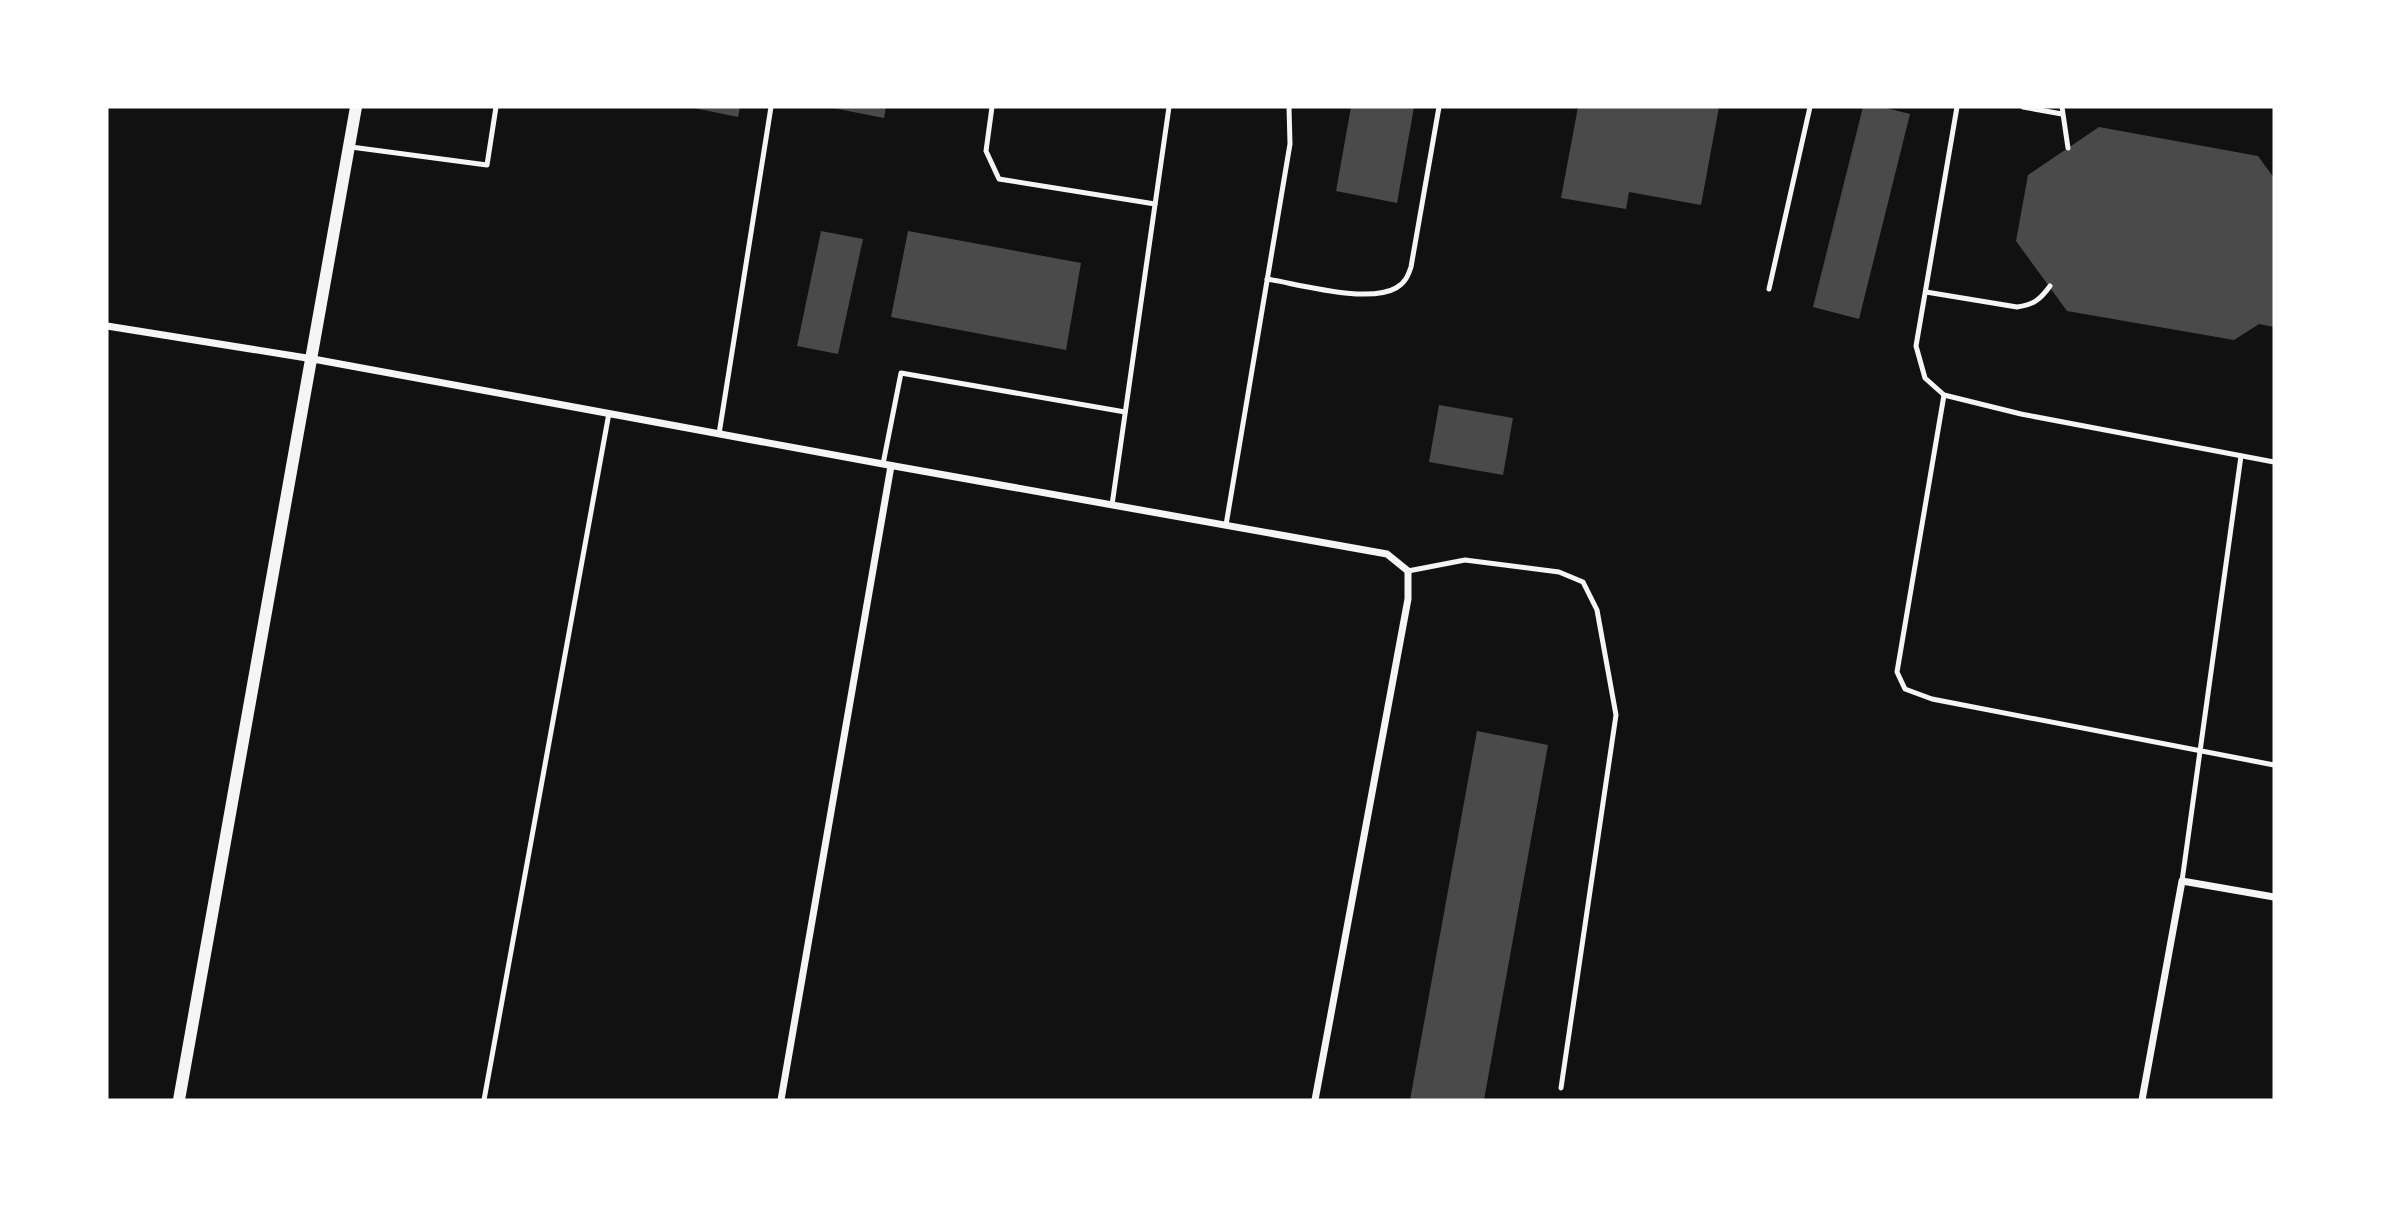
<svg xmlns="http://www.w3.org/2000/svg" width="2381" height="1207" font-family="'Exo 2',sans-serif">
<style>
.building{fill:#4a4a4a}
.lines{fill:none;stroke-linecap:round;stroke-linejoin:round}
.service{stroke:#f5f5f5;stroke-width:5}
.minor{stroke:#f5f5f5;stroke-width:7}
.tertiary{stroke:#f5f5f5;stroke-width:12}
</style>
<rect width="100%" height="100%" fill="#111"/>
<g class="building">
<polygon points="689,107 740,107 738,117"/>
<polygon points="828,107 886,107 884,118"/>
<polygon points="1351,107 1414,107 1397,203 1336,191"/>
<polygon points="1578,107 1719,107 1701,205 1629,192 1626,209 1561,198"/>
<polygon points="1863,107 1882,107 1910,114 1859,319 1813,307"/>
<polygon points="2099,127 2258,156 2274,178 2274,327 2259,324 2234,340 2067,311 2016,241 2028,175"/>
<polygon points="821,231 863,239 838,354 797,346"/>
<polygon points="908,231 1081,263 1066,350 891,317"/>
<polygon points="1439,405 1513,418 1503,475 1429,462"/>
<polygon points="1477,731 1548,745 1484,1100 1410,1100"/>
</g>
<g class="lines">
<g class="service">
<polyline points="992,107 986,151 999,179 1155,204"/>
<polyline points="1957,107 1916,346 1925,378 1944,395 2021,414 2274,462"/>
<polyline points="2023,107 2062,114"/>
<polyline points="2062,107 2068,148"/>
<polyline points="351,147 487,165 496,107"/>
<path d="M1267,279C1298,284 1368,304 1396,288C1405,283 1408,276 1411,267L1439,107"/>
<polyline points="1769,289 1810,107"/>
<path d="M1926,292L2017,307C2033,305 2040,300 2050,286"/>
<polyline points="1944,395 1897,672 1905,689 1932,699 2274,765"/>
<polyline points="719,434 771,107"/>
<polyline points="883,464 901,373 1125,412"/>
<polyline points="1112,505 1169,107"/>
<polyline points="1226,525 1290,144 1289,107"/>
<polyline points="1408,571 1465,560 1559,572 1583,582 1597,610 1616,715 1561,1088"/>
<polyline points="2182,881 2241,456"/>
<polyline points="484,1100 609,413"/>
</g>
<g class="minor">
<polyline points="107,326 313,359 883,464 1387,554 1408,571 1408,599 1315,1100"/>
<polyline points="781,1100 891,466"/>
<polyline points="2142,1100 2182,881 2274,897"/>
</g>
<polyline class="tertiary" points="179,1100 356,107"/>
</g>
<rect width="2381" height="1207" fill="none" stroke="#ffffff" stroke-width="217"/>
</svg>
